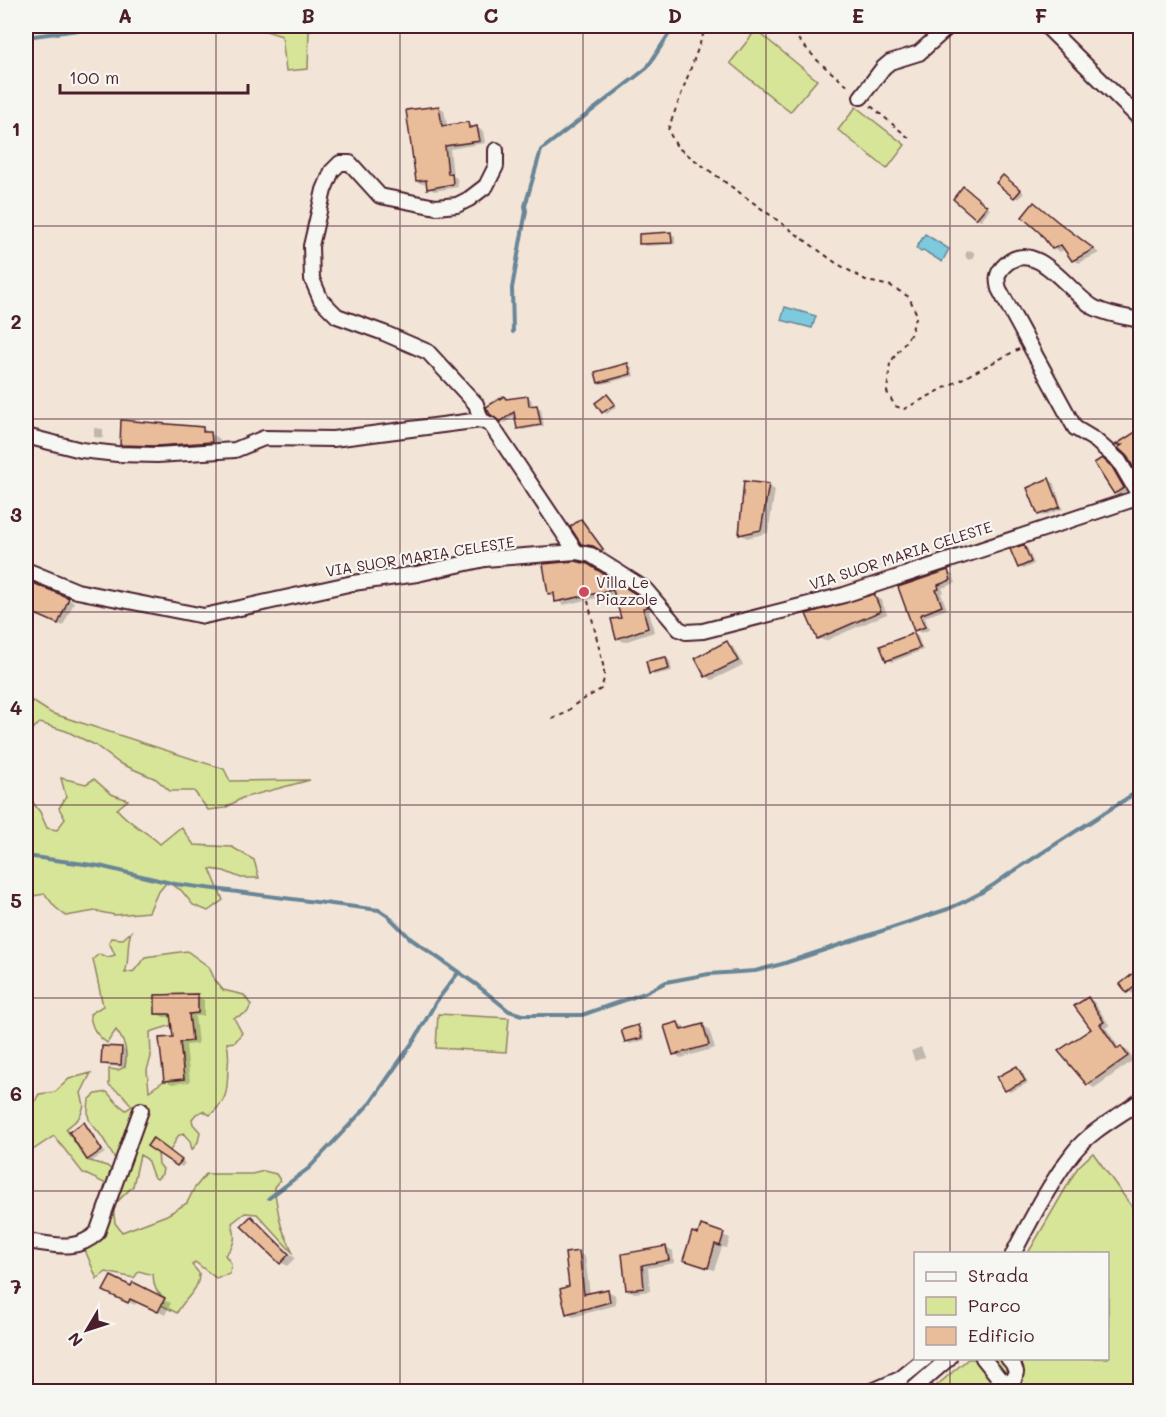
<svg xmlns="http://www.w3.org/2000/svg" width="1166" height="1417" font-family="Mali,sans-serif">
<style>
.green{fill:#d7e598;stroke:#908262;stroke-width:1.5;fill-rule:evenodd}
.water{fill:#7dc9dd;stroke:#698596;stroke-width:1.5}
.shadow{fill:#0003}
.lines{fill:none;stroke-linecap:round;stroke-linejoin:round}
.stream{stroke:#698596;stroke-width:4}
.building{fill:#eabd9a;stroke:#4a1f2b;stroke-width:1.5}
.minor-casing{stroke:#4a1f2b;stroke-width:18}
.path{stroke:#4a1f2b;stroke-width:2;stroke-dasharray:4.5 4.5;stroke-linecap:butt}
.minor{stroke:#f6f6f2;stroke-width:14}
.grid{fill:none;stroke:#4a1f2b;stroke-width:1.5;stroke-opacity:0.55}
.poi-dot{fill:#d1495b;stroke:#f6f6f2;stroke-width:2}
.labels{text-anchor:middle;stroke-width:4.5;stroke-linejoin:round;paint-order:stroke}
.street-label{font-size:15px;fill:#4a1f2b;stroke:#f6f6f2}
.poi-label{font-size:15px;fill:#4a1f2b;stroke:#f6f6f2;text-anchor:start}
.neatline{fill:none;stroke:#4a1f2b;stroke-width:2}
.grid-label{font-size:20px;text-anchor:middle;font-weight:bold;fill:#4a1f2b}
</style>
<rect width="100%" height="100%" fill="#f2e5d8"/>
<filter id="ink" filterUnits="userSpaceOnUse"><feTurbulence type="fractalNoise" baseFrequency=".0167" numOctaves="2"/><feDisplacementMap in="SourceGraphic" scale="12" xChannelSelector="R" yChannelSelector="G"/><feConvolveMatrix kernelMatrix="1 2 1 2 8 2 1 2 1" color-interpolation-filters="sRGB"/></filter>
<g filter="url(#ink)">
<g class="green">
<polygon points="250,26 319,26 309,31 308,69 286,71 282,36"/>
<polygon points="756,30 817,80 790,112 730,63"/>
<polygon points="856,107 905,145 887,169 838,130"/>
<polygon points="26,697 51,713 224,769 230,781 310,780 242,798 225,808 208,810 194,791 170,791 156,779 119,763 95,745 66,731 40,723 31,730 26,740"/>
<path d="M61,778L86,784L94,779L111,794L128,800L117,809C129,824 146,831 160,844L181,827L194,845L232,847L254,860L259,878H241L224,871L210,869L223,900L208,911L193,905L181,890L167,882L157,894L149,912L115,915L95,911L66,916L55,907L45,894L26,897V793L40,812L47,828L57,830L65,819L59,808L66,797Z"/>
<path d="M131,932C126,946 130,959 125,973L134,971L145,957L187,951L209,967L215,980L223,990L244,995L251,1005L247,1013L234,1018L242,1033L235,1042L227,1043C229,1052 229,1058 228,1067C227,1090 229,1099 210,1115L203,1111L196,1114L192,1119L193,1124L200,1132L198,1142L192,1150L190,1141L183,1133L178,1136L170,1151L152,1138L148,1146L158,1153L159,1164L163,1169L162,1174L157,1179L153,1176L147,1159L140,1155L133,1186L113,1206L115,1223L122,1232L167,1215L187,1203L194,1189L206,1174H252L264,1171L276,1174L280,1180L274,1187C276,1200 278,1213 281,1225C283,1234 290,1242 292,1252L257,1214L245,1213L232,1223C236,1237 236,1244 225,1255L231,1263L230,1274L216,1278L195,1262L192,1265L199,1273C200,1291 184,1298 177,1313L161,1305L165,1298C155,1292 154,1286 153,1275L139,1271L134,1278L106,1272L97,1279L85,1250L90,1245L117,1189L83,1173L54,1136L30,1152L26,1167V1121C32,1113 34,1102 39,1094L55,1092L69,1079L91,1073L81,1093L84,1105L82,1112L78,1119L66,1129L87,1160L107,1166L112,1170L117,1161C111,1154 109,1148 104,1140C93,1121 85,1127 89,1100L96,1094L107,1092L116,1102L126,1110L132,1106L123,1095L109,1085V1069L118,1070L125,1067C128,1051 125,1042 116,1030L107,1043C96,1035 91,1027 90,1014L103,1006L93,959L99,954L108,957L115,955L109,942L111,938L123,939ZM197,994L198,1013L156,1014V995ZM190,1023L192,1041L180,1042L184,1079L164,1081L149,1091L147,1070L151,1057L150,1032L172,1025Z"/>
<polygon points="438,1014 509,1018 506,1052 436,1048"/>
<polygon points="1093,1153 1140,1218 1140,1391 929,1392 968,1359 1108,1358 1108,1254 1028,1253 1078,1167"/>
</g>
<g class="water">
<polygon points="925,234 949,249 942,262 923,250 921,252 916,248"/>
<polygon points="785,307 816,316 812,328 781,320"/>
</g>
<g class="shadow">
<polygon points="439,107 444,110 447,126 468,123 474,129 477,128 483,131 485,143 450,149 453,176 457,178 458,187 434,191 429,188 428,183 422,184 417,181"/>
<polygon points="1007,179 1024,193 1018,199 1015,197"/>
<polygon points="968,190 990,209 981,220 977,218"/>
<polygon points="1035,204 1041,208 1099,253 1079,263 1073,260 1065,249 1060,252 1053,248"/>
<polygon points="671,234 675,236 675,244 645,246 641,243"/>
<circle cx="970" cy="255" r="4.5"/>
<polygon points="628,365 632,367 634,376 603,384 599,382"/>
<polygon points="607,395 617,406 607,414 603,411"/>
<polygon points="527,397 531,399 533,407 537,406 541,409 544,426 522,430 519,428 516,415 505,423 500,420 504,398 509,400"/>
<polygon points="94,428 103,429 103,438 94,437"/>
<polygon points="202,428 220,439 220,447 131,449 122,444"/>
<polygon points="1140,431 1140,472 1136,469 1121,447 1118,445"/>
<polygon points="1106,462 1116,471 1127,490 1119,496 1115,493 1096,464"/>
<polygon points="1049,480 1053,482 1063,509 1043,516 1039,514"/>
<polygon points="768,486 775,490 768,533 747,538 740,534"/>
<polygon points="581,521 585,523 606,552 582,543"/>
<polygon points="1024,546 1028,549 1034,564 1023,569 1019,567"/>
<polygon points="587,565 646,601 653,610 649,611 654,632 624,642 618,638 622,619 616,594 563,605 549,593"/>
<polygon points="947,572 953,575 956,583 942,588 944,592 941,593 947,609 925,617 929,630 921,633 916,630 900,588"/>
<polygon points="26,581 74,602 63,626 26,609 27,596"/>
<polygon points="874,596 881,600 887,614 825,641 818,638"/>
<polygon points="914,634 918,637 923,650 892,662 888,660"/>
<polygon points="727,643 733,647 743,665 712,680 706,676"/>
<polygon points="666,658 670,661 672,671 654,675 650,673"/>
<polygon points="1140,970 1140,987 1132,994 1122,984"/>
<polygon points="197,996 204,1000 204,1016 195,1016 198,1044 186,1045 190,1082 172,1084 165,1080 175,1038 172,1017 163,1017 157,1013"/>
<polygon points="1088,998 1094,1002 1110,1026 1106,1028 1120,1049 1121,1048 1128,1051 1134,1060 1094,1088 1088,1084 1093,1029"/>
<polygon points="678,1023 685,1027 686,1030 703,1026 709,1029 715,1048 681,1058 674,1054"/>
<polygon points="638,1027 642,1029 645,1040 630,1044 626,1041"/>
<polygon points="921,1047 925,1057 915,1061 911,1051"/>
<polygon points="122,1048 126,1051 125,1067 107,1066 103,1063"/>
<polygon points="1017,1068 1021,1070 1028,1083 1010,1092 1006,1090"/>
<polygon points="84,1124 88,1126 105,1153 92,1161 88,1159"/>
<polygon points="157,1142 185,1163 182,1167 149,1146"/>
<polygon points="251,1218 257,1222 295,1258 287,1266 281,1262"/>
<polygon points="702,1227 730,1238 727,1248 722,1247 714,1270 685,1259"/>
<polygon points="666,1247 673,1251 674,1263 648,1268 650,1291 634,1293 628,1289 624,1256"/>
<polygon points="579,1253 585,1257 590,1294 608,1291 615,1295 616,1305 573,1317 567,1313"/>
<polygon points="132,1288 171,1303 165,1315 137,1301 135,1305 112,1294"/>
</g>
<g class="lines">
<g class="stream">
<polyline points="26,37 108,26"/>
<polyline points="513,332 512,288 526,211 525,206 541,150 647,68 674,26"/>
<path d="M26,856L99,866L175,884L379,910L388,916L411,939L477,985L509,1011L522,1015H582L645,993L666,982L709,974L755,971L782,964L948,909C969,900 988,890 1006,876L1140,790"/>
<polyline points="269,1198 309,1168 371,1102 415,1039 436,1002 458,973"/>
</g>
</g>
<g class="building">
<polygon points="439,106 442,126 468,122 469,128 477,126 480,141 445,146 448,174 452,173 453,184 427,189 426,180 416,181 406,110"/>
<polygon points="1003,175 1021,190 1014,198 996,183"/>
<polygon points="963,186 987,206 976,219 953,199"/>
<polygon points="1034,202 1057,221 1094,249 1072,261 1061,245 1052,249 1040,233 1022,217"/>
<polygon points="671,232 672,243 639,244 639,234"/>
<polygon points="628,363 631,374 598,383 595,372"/>
<polygon points="607,394 615,404 602,413 595,403"/>
<polygon points="504,396 506,399 528,396 529,406 537,405 541,425 517,429 514,412 500,422 490,414 486,407"/>
<polygon points="121,420 203,427 203,432 211,432 212,442 157,446 120,445"/>
<polygon points="1140,429 1140,467 1135,470 1127,456 1118,448 1122,445 1115,445"/>
<polygon points="1102,458 1112,467 1124,488 1114,494 1094,463"/>
<polygon points="1049,478 1060,507 1038,515 1027,488"/>
<polygon points="744,481 769,484 761,530 739,535"/>
<polygon points="581,519 603,549 601,551 593,546 581,544 570,527"/>
<polygon points="1024,545 1031,562 1018,568 1010,549"/>
<polygon points="575,561 588,564 639,596 648,607 643,608 648,628 616,639 611,619 621,618 613,590 555,602 554,593 548,594 543,564"/>
<polygon points="948,570 951,580 938,585 939,589 936,590 942,606 920,615 925,627 914,631 898,587"/>
<polygon points="26,580 69,598 58,624 26,610"/>
<polygon points="874,594 881,611 817,639 806,614"/>
<polygon points="914,633 920,648 886,661 880,646"/>
<polygon points="727,641 738,661 705,677 695,658"/>
<polygon points="666,657 669,669 649,674 646,661"/>
<polygon points="1140,968 1140,982 1127,993 1120,984"/>
<polygon points="198,994 198,1013 189,1014 192,1041 180,1042 184,1079 164,1081 159,1038 173,1037 170,1014 155,1014 155,995"/>
<polygon points="1088,997 1104,1022 1100,1024 1117,1049 1121,1046 1128,1056 1087,1085 1058,1051 1091,1029 1074,1006"/>
<polygon points="678,1022 681,1030 703,1024 709,1045 673,1055 664,1026"/>
<polygon points="638,1025 642,1038 625,1042 621,1030"/>
<polygon points="102,1046 122,1047 121,1065 101,1064"/>
<polygon points="1017,1066 1025,1081 1005,1091 997,1077"/>
<polygon points="84,1122 102,1150 87,1160 69,1132"/>
<polygon points="153,1138 182,1160 177,1166 147,1146"/>
<polygon points="251,1216 289,1254 280,1264 241,1226"/>
<polygon points="701,1225 724,1233 720,1246 715,1244 708,1268 683,1260 692,1232 698,1234"/>
<polygon points="666,1246 669,1260 642,1265 644,1288 626,1290 622,1254"/>
<polygon points="579,1251 584,1294 608,1289 610,1302 566,1314 560,1289 569,1286 565,1253"/>
<polygon points="111,1276 131,1286 133,1282 165,1298 158,1312 130,1299 128,1303 103,1291"/>
</g>
<g class="lines">
<g class="minor-casing">
<g id="minor">
<polyline points="1046,26 1140,119"/>
<polyline points="861,97 883,68 890,62 919,53 949,26"/>
<polyline points="481,420 476,404 428,352 384,333 337,316 321,300 312,279 311,246 324,190 332,171 340,163 350,163 380,196 436,207 457,205 469,199 486,186 496,166 496,150"/>
<polyline points="26,436 81,450 117,454 157,455 235,450 264,438 333,439 481,420 491,425 576,552"/>
<path d="M1140,497L1119,461L1095,440L1075,428L999,289C996,278 997,272 1006,264C1037,237 1071,296 1095,308C1109,315 1125,317 1140,320"/>
<polyline points="26,570 77,591 204,616 353,583 417,574 485,559 576,552 591,555 645,589 679,629 686,632 703,631 844,595 1140,497"/>
<path d="M26,1241C53,1244 75,1253 97,1233L141,1110"/>
<path d="M1013,1254C1030,1221 1051,1181 1073,1153C1090,1131 1118,1117 1140,1101"/>
<polyline points="983,1358 999,1378 1006,1383 1014,1380 1016,1372 1013,1364 1008,1358"/>
<polyline points="870,1392 900,1379 926,1358"/>
<polyline points="910,1392 949,1358"/>
</g>
</g>
<g class="path">
<polyline points="710,26 703,35 668,130 677,147 836,263 867,281 891,286 909,297 917,315 910,335 890,363 887,392 895,406 904,409 1019,349"/>
<polyline points="786,26 818,61 850,88"/>
<polyline points="871,106 909,138"/>
<polyline points="552,719 566,713 574,705 601,689 604,679 604,669 588,601"/>
</g>
<use href="#minor" class="minor"/>
</g>
</g>
<path class="grid" d="M216,26V1392M400,26V1392M583,26V1392M766,26V1392M950,26V1254M26,226H1140M26,419H1140M26,612H1140M26,805H1140M26,998H1140M26,1191H1140M950,1358V1392"/>
<circle class="poi-dot" cx="584" cy="592" r="6"/>
<g class="labels">
<g class="street-label">
<text transform="translate(901 556) rotate(-18)" y="5">VIA SUOR MARIA CELESTE</text>
<text transform="translate(420 557) rotate(-9)" y="5">VIA SUOR MARIA CELESTE</text>
</g>
<g class="poi-label">
<text x="596" y="588">Villa Le<tspan x="596" dy="17">Piazzole</tspan></text>
</g>
</g>
<rect width="1166" height="1417" fill="none" stroke="#f6f6f2" stroke-width="66"/>
<rect x="914" y="1252" width="195" height="108" fill="#f6f6f2" stroke="#b1a0a2" stroke-width="1.5"/>
<rect x="926" y="1272" width="30" height="9" fill="#f6f6f2" stroke="#b1a0a2" stroke-width="1.5"/>
<text x="968" y="1282" font-size="18" fill="#4a1f2b">Strada</text>
<rect x="926" y="1297" width="30" height="18" fill="#d7e598" stroke="#b1a0a2" stroke-width="1.5"/>
<text x="968" y="1312" font-size="18" fill="#4a1f2b">Parco</text>
<rect x="926" y="1327" width="30" height="18" fill="#eabd9a" stroke="#b1a0a2" stroke-width="1.5"/>
<text x="968" y="1342" font-size="18" fill="#4a1f2b">Edificio</text>
<g transform="translate(87 1330) rotate(231)" stroke="#f6f6f2" stroke-width="4.5" paint-order="stroke">
<path d="M0-4.5L10 22L0 15L-10 22Z" fill="#4a1f2b"/>
<text y="-9" font-size="16" font-weight="bold" text-anchor="middle" fill="#4a1f2b">N</text>
</g>
<path d="M60 84v9h188v-9" fill="none" stroke="#4a1f2b" stroke-width="3"/>
<text x="69" y="84" font-size="18" fill="#4a1f2b" stroke="#f6f6f2" stroke-width="4.5" paint-order="stroke">100 m</text>
<rect x="33" y="33" width="1100" height="1351" class="neatline"/>
<g class="grid-label">
<text x="125" y="23">A</text>
<text x="308" y="23">B</text>
<text x="491" y="23">C</text>
<text x="675" y="23">D</text>
<text x="858" y="23">E</text>
<text x="1041" y="23">F</text>
<text x="16" y="136">1</text>
<text x="16" y="329">2</text>
<text x="16" y="522">3</text>
<text x="16" y="715">4</text>
<text x="16" y="908">5</text>
<text x="16" y="1101">6</text>
<text x="16" y="1294">7</text>
</g>
</svg>
